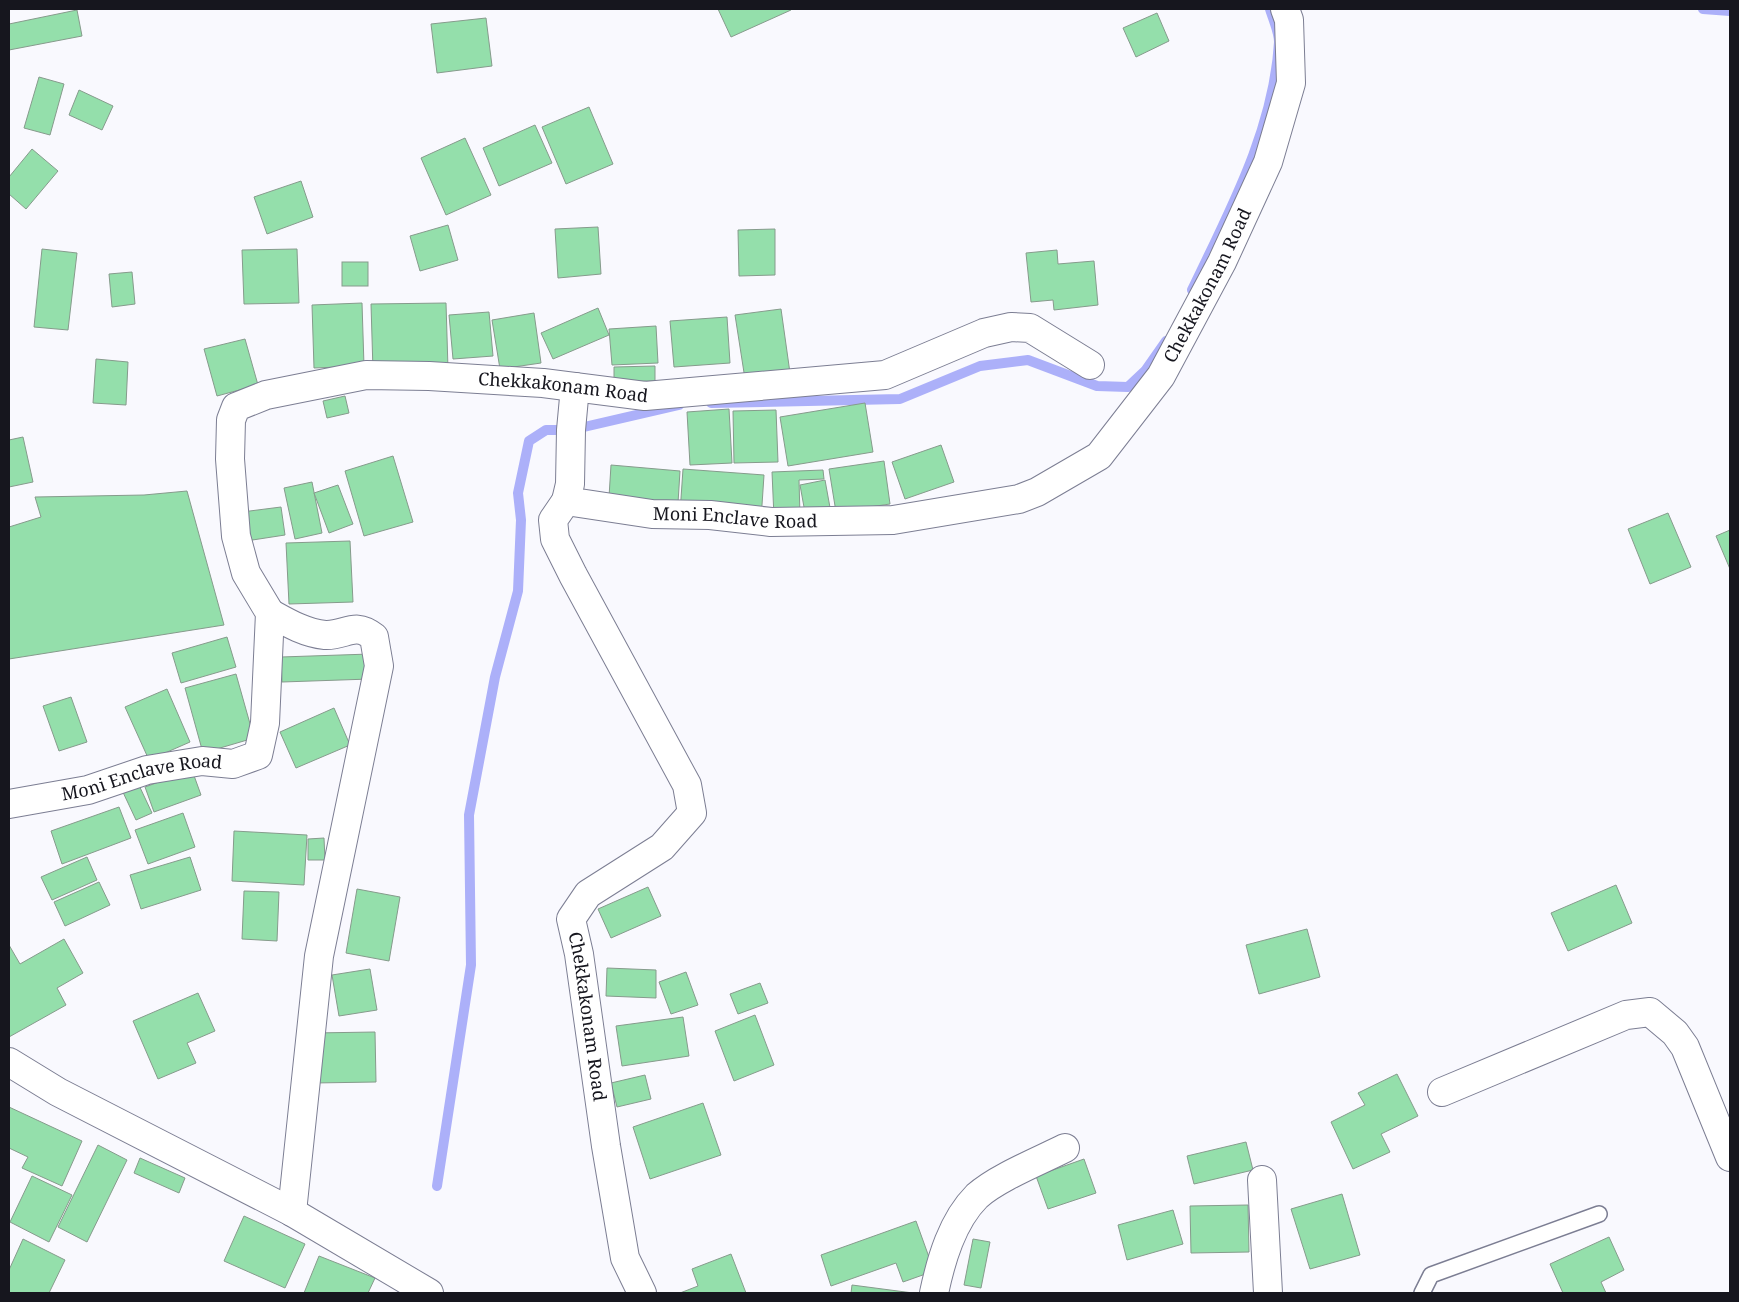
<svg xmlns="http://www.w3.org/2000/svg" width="1739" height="1302" font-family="'Noto Serif',serif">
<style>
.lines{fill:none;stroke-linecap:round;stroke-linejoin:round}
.stream{stroke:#acb0f9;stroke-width:10}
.building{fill:#94dfab;stroke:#869b8c}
.lane-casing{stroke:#7c7e93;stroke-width:18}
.street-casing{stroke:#7c7e93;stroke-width:30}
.secondary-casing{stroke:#7c7e93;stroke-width:30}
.lane{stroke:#fff;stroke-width:15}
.street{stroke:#fff;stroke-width:28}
.secondary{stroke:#fff;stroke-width:28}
.labels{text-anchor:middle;stroke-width:4;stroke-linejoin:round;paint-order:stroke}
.street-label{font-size:18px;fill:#16161e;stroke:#f9f9fe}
</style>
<rect width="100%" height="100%" fill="#f9f9fe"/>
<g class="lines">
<g class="stream">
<polyline points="1703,9 1730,11"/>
<path d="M1192,290C1229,212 1274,130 1279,42C1279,32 1273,19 1270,9"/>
<polyline points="711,403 900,399 980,366 1028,360 1097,386 1128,387 1145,371 1166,341"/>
<polyline points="437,1186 471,965 469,815 495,677 518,591 521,520 518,493 529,441 546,430 571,430 679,405"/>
</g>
</g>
<g class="building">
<polygon points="718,9 791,9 791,10 731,37"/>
<polygon points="77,10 82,36 9,50 9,24"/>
<polygon points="1157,13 1169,41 1136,57 1123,28"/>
<polygon points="486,18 492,66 437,73 431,24"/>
<polygon points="39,77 64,84 50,135 24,128"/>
<polygon points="79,90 113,106 102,130 69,115"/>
<polygon points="589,107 613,164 566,184 542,127"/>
<polygon points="535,125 552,163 499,186 483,148"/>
<polygon points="465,138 491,195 446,215 421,158"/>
<polygon points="32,149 58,171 26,209 9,194 9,177"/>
<polygon points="301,181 313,217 267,234 254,197"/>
<polygon points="448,225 458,260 420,271 410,236"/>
<polygon points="598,227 601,274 558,278 555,229"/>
<polygon points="775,229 775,275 739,276 738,230"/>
<polygon points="42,249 77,253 68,330 34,327"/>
<polygon points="297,249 299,303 244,304 242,250"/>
<polygon points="1057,250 1058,264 1094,261 1098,305 1054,310 1053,300 1031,302 1026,253"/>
<rect x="342" y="262" width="26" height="24"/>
<polygon points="132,272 135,304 112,307 109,274"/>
<polygon points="362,303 364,366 314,368 312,305"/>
<polygon points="446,303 448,369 373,371 371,304"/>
<polygon points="598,308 609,335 553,359 541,333"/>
<polygon points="781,309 790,373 745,379 735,315"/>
<polygon points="489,312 493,356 453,359 449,315"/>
<polygon points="534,313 541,363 500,369 492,320"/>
<polygon points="727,317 730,363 674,367 670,321"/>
<polygon points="656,326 658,363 612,365 609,329"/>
<polygon points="245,339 258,385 217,396 204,349"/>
<polygon points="96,359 128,362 126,405 93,403"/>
<polygon points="655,366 655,381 614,382 614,367"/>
<polygon points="345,396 349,413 327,418 323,401"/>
<polygon points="865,403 873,452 788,466 780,417"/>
<polygon points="729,409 732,463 690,465 687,412"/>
<polygon points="776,410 778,462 734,463 733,411"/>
<polygon points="23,437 33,482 9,487 9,440"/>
<polygon points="941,445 954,482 905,499 892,462"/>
<polygon points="393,456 413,522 364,536 345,471"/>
<polygon points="884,461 890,504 836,512 829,469"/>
<polygon points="611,465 680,471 678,503 609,497"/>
<polygon points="683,469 764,475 761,520 680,513"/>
<polygon points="823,470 824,479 799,480 800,516 774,517 772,472"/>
<polygon points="825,480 831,513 806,518 800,485"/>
<polygon points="312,482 322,533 295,539 284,488"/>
<polygon points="338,485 353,524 329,533 314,493"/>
<polygon points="187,491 224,625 9,659 9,527 41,517 35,497 144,495"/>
<polygon points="281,507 285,535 246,541 242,512"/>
<polygon points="1668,513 1691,567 1650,584 1628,529"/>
<polygon points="1730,530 1730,569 1716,536"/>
<polygon points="350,541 353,602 289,604 286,543"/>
<polygon points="227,637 236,667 181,683 172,653"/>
<polygon points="370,654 370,679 282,682 281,657"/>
<polygon points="236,674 254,738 203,753 185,688"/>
<polygon points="167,689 190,742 149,760 125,707"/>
<polygon points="71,697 87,742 59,751 43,706"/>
<polygon points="334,708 350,745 296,768 280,732"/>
<polygon points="192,770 201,795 154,812 145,787"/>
<polygon points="137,781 152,813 136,820 121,788"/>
<polygon points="119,807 131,838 62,864 51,831"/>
<polygon points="183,813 195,847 148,864 135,830"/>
<polygon points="234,831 307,835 304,885 232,881"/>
<polygon points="324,838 325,860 308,860 308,839"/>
<polygon points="87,857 97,880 52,900 41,877"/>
<polygon points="190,857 201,890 141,909 130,875"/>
<polygon points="99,882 110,905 65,926 54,902"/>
<polygon points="1616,885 1632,923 1568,951 1551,913"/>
<polygon points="648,887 661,916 611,938 598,909"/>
<polygon points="357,889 400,897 389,961 346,953"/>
<polygon points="244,891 279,892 277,941 242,939"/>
<polygon points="1307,929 1320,977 1259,994 1246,945"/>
<polygon points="64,939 83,973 57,988 66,1005 9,1037 9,945 20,964"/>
<polygon points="607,968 656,970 656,998 606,996"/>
<polygon points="370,969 377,1010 339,1016 332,975"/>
<polygon points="686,972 698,1005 671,1014 659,982"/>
<polygon points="760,983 768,1003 738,1014 730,994"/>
<polygon points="198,993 215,1031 187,1043 196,1063 158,1079 133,1021"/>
<polygon points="755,1015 774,1065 734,1081 715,1031"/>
<polygon points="683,1017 689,1056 622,1066 616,1026"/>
<polygon points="375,1032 376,1082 314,1083 313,1033"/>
<polygon points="1397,1074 1418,1116 1381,1134 1390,1152 1353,1169 1331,1122 1365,1105 1358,1093"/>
<polygon points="645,1075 651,1099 617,1107 611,1083"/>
<polygon points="703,1103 721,1155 650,1179 633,1127"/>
<polygon points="9,1107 82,1141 62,1186 22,1168 28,1157 9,1148"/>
<polygon points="1246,1142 1253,1170 1194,1184 1187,1156"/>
<polygon points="98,1145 127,1160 87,1242 58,1227"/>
<polygon points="140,1158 185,1178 179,1193 134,1173"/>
<polygon points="1084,1159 1096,1193 1048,1209 1036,1176"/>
<polygon points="32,1176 72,1195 49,1242 10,1222"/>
<polygon points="1342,1194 1360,1255 1310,1269 1291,1209"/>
<polygon points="1248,1205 1249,1252 1191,1253 1190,1206"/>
<polygon points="1173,1210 1183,1244 1127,1260 1118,1225"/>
<polygon points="244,1216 305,1244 285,1288 224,1261"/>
<polygon points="916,1221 934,1271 903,1282 896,1263 831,1286 821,1255"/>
<polygon points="1609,1237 1624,1270 1601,1282 1606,1293 1563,1293 1550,1264"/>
<polygon points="23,1239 65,1260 49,1293 9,1293 9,1270"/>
<polygon points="973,1239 990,1242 981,1288 964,1285"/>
<polygon points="731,1254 746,1293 680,1293 698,1286 692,1269"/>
<polygon points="319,1256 375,1278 368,1293 304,1293"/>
<polygon points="852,1285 913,1293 851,1293"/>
</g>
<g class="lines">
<g class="lane-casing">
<polyline id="lane" points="1422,1293 1431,1275 1599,1214"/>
</g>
<g class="street-casing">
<g id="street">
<path id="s1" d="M575,387L571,430L570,484L566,501L652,514L710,515L771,522L893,520L1019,499L1037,492L1099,456L1161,376L1222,262L1268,162L1291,83L1289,20L1285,9"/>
<path id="s2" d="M566,501L553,520L555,539L573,575L687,785L692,813L662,847L588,894L571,919L579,954L606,1146L625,1258L642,1293"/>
<path d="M270,613C288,623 305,633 325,635C346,636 354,621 374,637L379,666L319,956L292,1212"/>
<path id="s3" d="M9,804L88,790L147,770L202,761L233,764L258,755L265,723L270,613L246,573L236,536L230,459L231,420L236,407L266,395L366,375L429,376L543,383L645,396L885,375L984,333L1011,327L1030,328L1090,365"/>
<polyline points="1442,1092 1626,1015 1650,1012 1675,1033 1685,1047 1730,1157"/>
<polyline points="1262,1180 1268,1293"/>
<path d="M934,1293C941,1260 952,1221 977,1196C997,1178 1039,1161 1065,1148"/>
</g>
</g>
<g class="secondary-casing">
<polyline id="secondary" points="9,1062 58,1092 292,1212 429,1293"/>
</g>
<use href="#lane" class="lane"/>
<use href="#street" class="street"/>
<use href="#secondary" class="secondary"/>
</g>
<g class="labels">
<g class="street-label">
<text dy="6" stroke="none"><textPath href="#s1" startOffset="865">Chekkakonam Road</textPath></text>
<text dy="6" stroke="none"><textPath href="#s3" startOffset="946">Chekkakonam Road</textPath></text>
<text dy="6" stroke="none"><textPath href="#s1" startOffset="285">Moni Enclave Road</textPath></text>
<text dy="6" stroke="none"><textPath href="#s3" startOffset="136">Moni Enclave Road</textPath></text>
<text dy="6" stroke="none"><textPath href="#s2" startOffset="612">Chekkakonam Road</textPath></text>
</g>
</g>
<rect width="1739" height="1302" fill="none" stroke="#16161e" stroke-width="20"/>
</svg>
